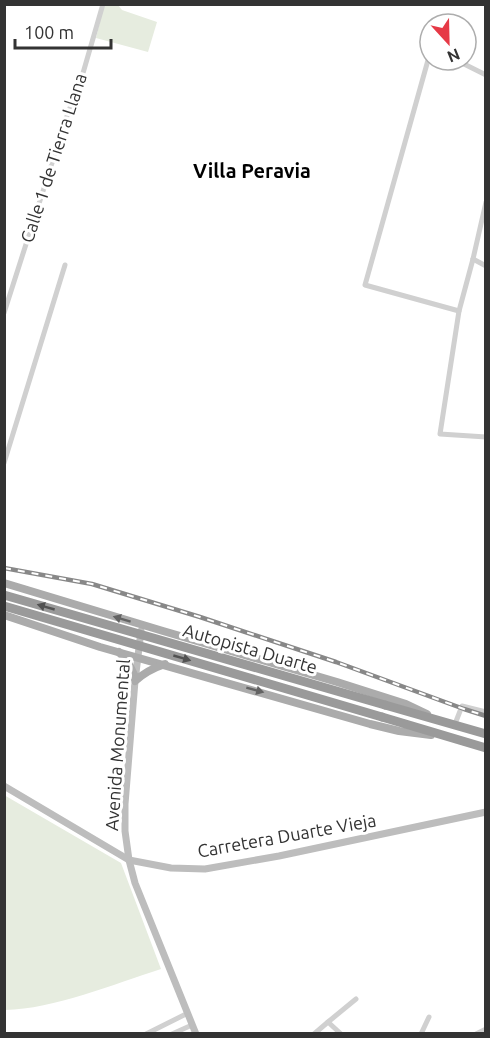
<svg xmlns="http://www.w3.org/2000/svg" width="490" height="1038" font-family="Ubuntu,sans-serif">
<style>
.green{fill:#e6ecdf}
.lines{fill:none;stroke-linecap:round;stroke-linejoin:round}
.street{stroke:#d0d0d0;stroke-width:5}
.secondary{stroke:#bdbdbd;stroke-width:7}
.primary{stroke:#ababab;stroke-width:8}
.highway{stroke:#9a9a9a;stroke-width:9}
.rail-casing{stroke:#888;stroke-width:4.5}
.rail{stroke:#fff;stroke-width:2;stroke-dasharray:7;stroke-linecap:butt}
.highway-bridge{stroke:#9a9a9a;stroke-width:9}
.oneway{fill:#525252}
.oneway2{fill:#636363}
.labels{text-anchor:middle;stroke-width:6;stroke-linejoin:round;paint-order:stroke}
.street-label{font-size:18px;fill:#333;stroke:#fff}
.neighbourhood-label{font-size:20px;font-weight:bold;fill:#000;stroke:#fff}
</style>
<rect width="100%" height="100%" fill="#fff"/>
<g class="green">
<polygon points="106,5 118,5 122,10 157,22 148,52 96,38 103,9"/>
<path d="M4,795L121,863L161,969C114,984 54,1009 5,1010Z"/>
</g>
<g class="lines">
<g class="street">
<polyline points="430,53 365,285 459,311"/>
<polyline points="456,60 486,75"/>
<polyline points="486,202 473,259 459,311 440,434 486,437"/>
<polyline points="473,259 486,266"/>
<polyline points="4,313 68,113 81,80 103,4"/>
<polyline points="4,463 65,265"/>
<polyline points="455,724 462,706 486,712"/>
<polyline points="328,1022 356,999"/>
<polyline points="146,1034 188,1013"/>
<polyline points="172,1034 192,1025"/>
<polyline points="314,1034 328,1022 341,1034"/>
<polyline points="421,1034 429,1017"/>
<polyline points="476,1034 486,1029"/>
</g>
<g class="secondary">
<polyline points="141,631 135,681 125,804 125,831 129,860 135,883 196,1034"/>
<polyline points="4,786 129,860 171,868 205,869 279,856 486,812"/>
</g>
<g class="primary">
<polyline points="4,583 163,631 337,682 406,704 427,714"/>
<polyline points="4,615 100,647 370,724 399,731 431,735"/>
<polyline points="119,652 128,662 136,679"/>
<path d="M135,681C145,672 153,668 165,664"/>
</g>
<g class="highway">
<polyline points="385,705 486,734"/>
<polyline points="382,717 486,748"/>
</g>
<g class="rail-casing">
<polyline id="rail" points="4,568 92,584 200,617 336,662 464,709 486,716"/>
</g>
<use href="#rail" class="rail"/>
<g class="highway-bridge">
<polyline points="4,595 385,705"/>
<polyline points="4,606 382,717"/>
</g>
</g>
<defs><path id="oneway-solid" d="M-6-.8H1V-3.2L6.5 0L1 3.2V.8H-6Z" transform="scale(1.5)"/></defs>
<g class="oneway">
<use href="#oneway-solid" transform="translate(46 607) rotate(-164)"/>
<use href="#oneway-solid" transform="translate(182 658) rotate(16)"/>
</g>
<g class="oneway2">
<use href="#oneway-solid" transform="translate(122 619) rotate(-163)"/>
<use href="#oneway-solid" transform="translate(255 690) rotate(15)"/>
</g>
<g class="labels">
<g class="street-label">
<text transform="translate(54 158) rotate(-72)" y="6">Calle 1 de Tierra Llana</text>
<text transform="translate(250 649) rotate(16)" y="6">Autopista Duarte</text>
<text transform="translate(118 745) rotate(-86)" y="6">Avenida Monumental</text>
<text transform="translate(287 836) rotate(-10)" y="6">Carretera Duarte Vieja</text>
</g>
<g class="neighbourhood-label">
<text x="252" y="178">Villa Peravia</text>
</g>
</g>
<rect width="490" height="1038" fill="none" stroke="#333333" stroke-width="12"/>
<g transform="translate(448 42) rotate(158)"><circle r="28" fill="#ffffff" stroke="#adadad" stroke-width="1.5"/>
<path d="M0-4.5L10 22L0 15L-10 22Z" fill="#e63946"/>
<text y="-9" font-size="16" font-weight="bold" text-anchor="middle" fill="#333333">N</text>
</g>
<path d="M15 39v9h96v-9" fill="none" stroke="#333333" stroke-width="3"/>
<text x="24" y="39" font-size="18" fill="#333333" stroke="#ffffff" stroke-width="4.5" paint-order="stroke">100 m</text>
</svg>
